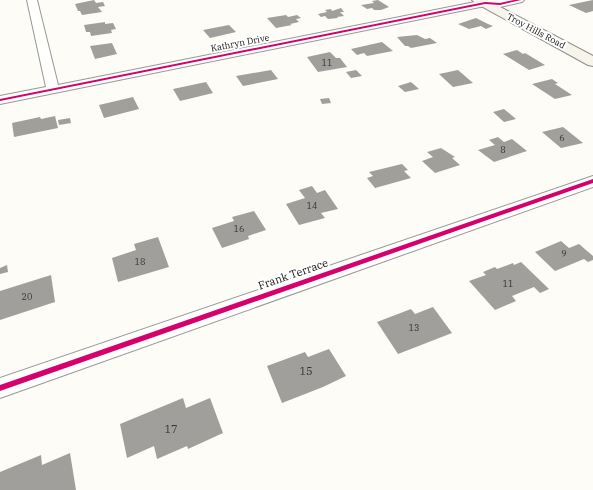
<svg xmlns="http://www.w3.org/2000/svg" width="593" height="490" font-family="'IBM Plex Serif',serif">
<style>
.building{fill:#a19f9c}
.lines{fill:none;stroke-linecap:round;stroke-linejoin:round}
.minor-casing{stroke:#979795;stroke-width:2}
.secondary-casing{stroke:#8e8d8b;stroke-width:2}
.minor{fill:#fffffe;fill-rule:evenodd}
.secondary{fill:#f6f4eb;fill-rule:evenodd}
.cycleway-casing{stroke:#fff;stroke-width:2}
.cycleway{fill:#d6006c;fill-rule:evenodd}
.labels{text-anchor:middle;stroke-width:4;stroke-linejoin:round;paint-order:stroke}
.far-street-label{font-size:9px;fill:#111;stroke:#fff}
.number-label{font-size:9px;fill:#353434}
.street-label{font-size:11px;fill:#111;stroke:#fff}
.near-number-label{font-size:11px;fill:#353434}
</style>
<rect width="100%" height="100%" fill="#fdfcf7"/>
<g class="building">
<polygon points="94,0 96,3 103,2 105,6 98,7 102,12 82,15 80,11 78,11 75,4"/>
<polygon points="378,0 389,7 381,10 374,10 372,8 367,9 361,5 374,3 372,1"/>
<polygon points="593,0 593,11 586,13 569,5"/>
<polygon points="341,8 344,12 340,12 344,16 337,17 338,18 328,19 325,16 321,17 318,14 327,12 325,10 331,9 332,11"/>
<polygon points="286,15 288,17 297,15 301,18 296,19 299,22 290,24 292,25 276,28 267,18"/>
<polygon points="476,18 488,24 493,26 486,29 481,26 469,29 458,24"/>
<polygon points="105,22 105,24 113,23 116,29 111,30 112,33 91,36 90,32 86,32 84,25"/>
<polygon points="229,25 236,32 210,38 203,30"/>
<polygon points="417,35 425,39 430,38 437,43 411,48 408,46 405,46 397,37"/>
<polygon points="382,42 393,51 367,56 364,53 357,55 351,49"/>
<polygon points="112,43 117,54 95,59 90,46"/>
<polygon points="517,50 523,54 525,53 545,65 529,70 503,54"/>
<polygon points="330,52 336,58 340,58 347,67 318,72 307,57"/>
<polygon points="271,70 278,79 243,86 236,76"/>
<polygon points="356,70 362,76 351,78 346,72"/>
<polygon points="458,70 473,83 453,87 439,74"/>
<polygon points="552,79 558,83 555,84 572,95 555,99 532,84"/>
<polygon points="206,82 213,93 180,101 173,89"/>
<polygon points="411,82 419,89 405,92 398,86"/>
<polygon points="133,97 139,109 104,118 99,105"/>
<polygon points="329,98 331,103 322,104 320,99"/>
<polygon points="504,109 516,119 504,122 493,112"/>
<polygon points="55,116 58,128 14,137 12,123 40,117 41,119"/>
<polygon points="70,118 71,123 59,125 58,120"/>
<polygon points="563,127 583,143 561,148 542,132"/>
<polygon points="498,137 504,142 512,139 527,151 494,162 478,150 495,145 489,140"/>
<polygon points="441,148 455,157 452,158 460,165 435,173 422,161 433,157 427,152"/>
<polygon points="402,164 408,170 404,171 411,178 375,188 367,178 373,176 369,172"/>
<polygon points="312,186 317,193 325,190 338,209 321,213 325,218 299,225 286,204 305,198 299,190"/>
<polygon points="254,211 266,230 248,236 249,239 222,248 212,228 234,221 232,217"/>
<polygon points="158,237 169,267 118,282 112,258 136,250 134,244"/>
<polygon points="561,241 569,248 579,244 593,256 593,260 588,262 584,259 555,271 535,252"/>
<polygon points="521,262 549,289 540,293 534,287 512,296 516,301 495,310 469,281 486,275 483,272 495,267 497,269 513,263 514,265"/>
<polygon points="7,265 8,272 0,274 0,268"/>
<polygon points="51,275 55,302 0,320 0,291"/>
<polygon points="433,307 452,333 398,354 377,322 411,309 415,314"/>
<polygon points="329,349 346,376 323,387 282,403 267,366 305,352 308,357"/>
<polygon points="183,398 186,408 210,398 223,433 188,449 187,446 157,459 154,446 127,458 120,424"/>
<polygon points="70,453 76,490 0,490 0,472 41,455 42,465"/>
</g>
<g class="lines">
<g class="minor-casing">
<g id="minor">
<polygon points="27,0 37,0 58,85 485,0 524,0 522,2 500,7 485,6 0,104 0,96 46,87"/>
<polygon points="593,176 593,187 0,398 0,378"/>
</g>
</g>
<g class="secondary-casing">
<polygon id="secondary" points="472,0 487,0 593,56 593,66 588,65 474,2"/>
</g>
<use href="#minor" class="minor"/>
<use href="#secondary" class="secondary"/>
<g class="cycleway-casing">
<g id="cycleway">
<polygon points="514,0 521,0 500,5 485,4 0,101 0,99 485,2 500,3"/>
<polygon points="593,179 593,183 0,391 0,385"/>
</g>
</g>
<use href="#cycleway" class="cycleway"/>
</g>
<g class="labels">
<g class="far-street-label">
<text transform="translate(536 31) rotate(28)" y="3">Troy Hills Road</text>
<text transform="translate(240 43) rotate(-11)" y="3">Kathryn Drive</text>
</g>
<g class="number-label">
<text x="327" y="66">11</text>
<text x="562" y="141">6</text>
<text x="503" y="153">8</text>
<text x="312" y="209">14</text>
<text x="239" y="232">16</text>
<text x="564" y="257">9</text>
<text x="140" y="265">18</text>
<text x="508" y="287">11</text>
<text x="27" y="300">20</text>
<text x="414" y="331">13</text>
</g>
<g class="street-label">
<text transform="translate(293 274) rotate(-19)" y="4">Frank Terrace</text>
</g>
<g class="near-number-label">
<text x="306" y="375">15</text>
<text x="171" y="433">17</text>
</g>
</g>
</svg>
